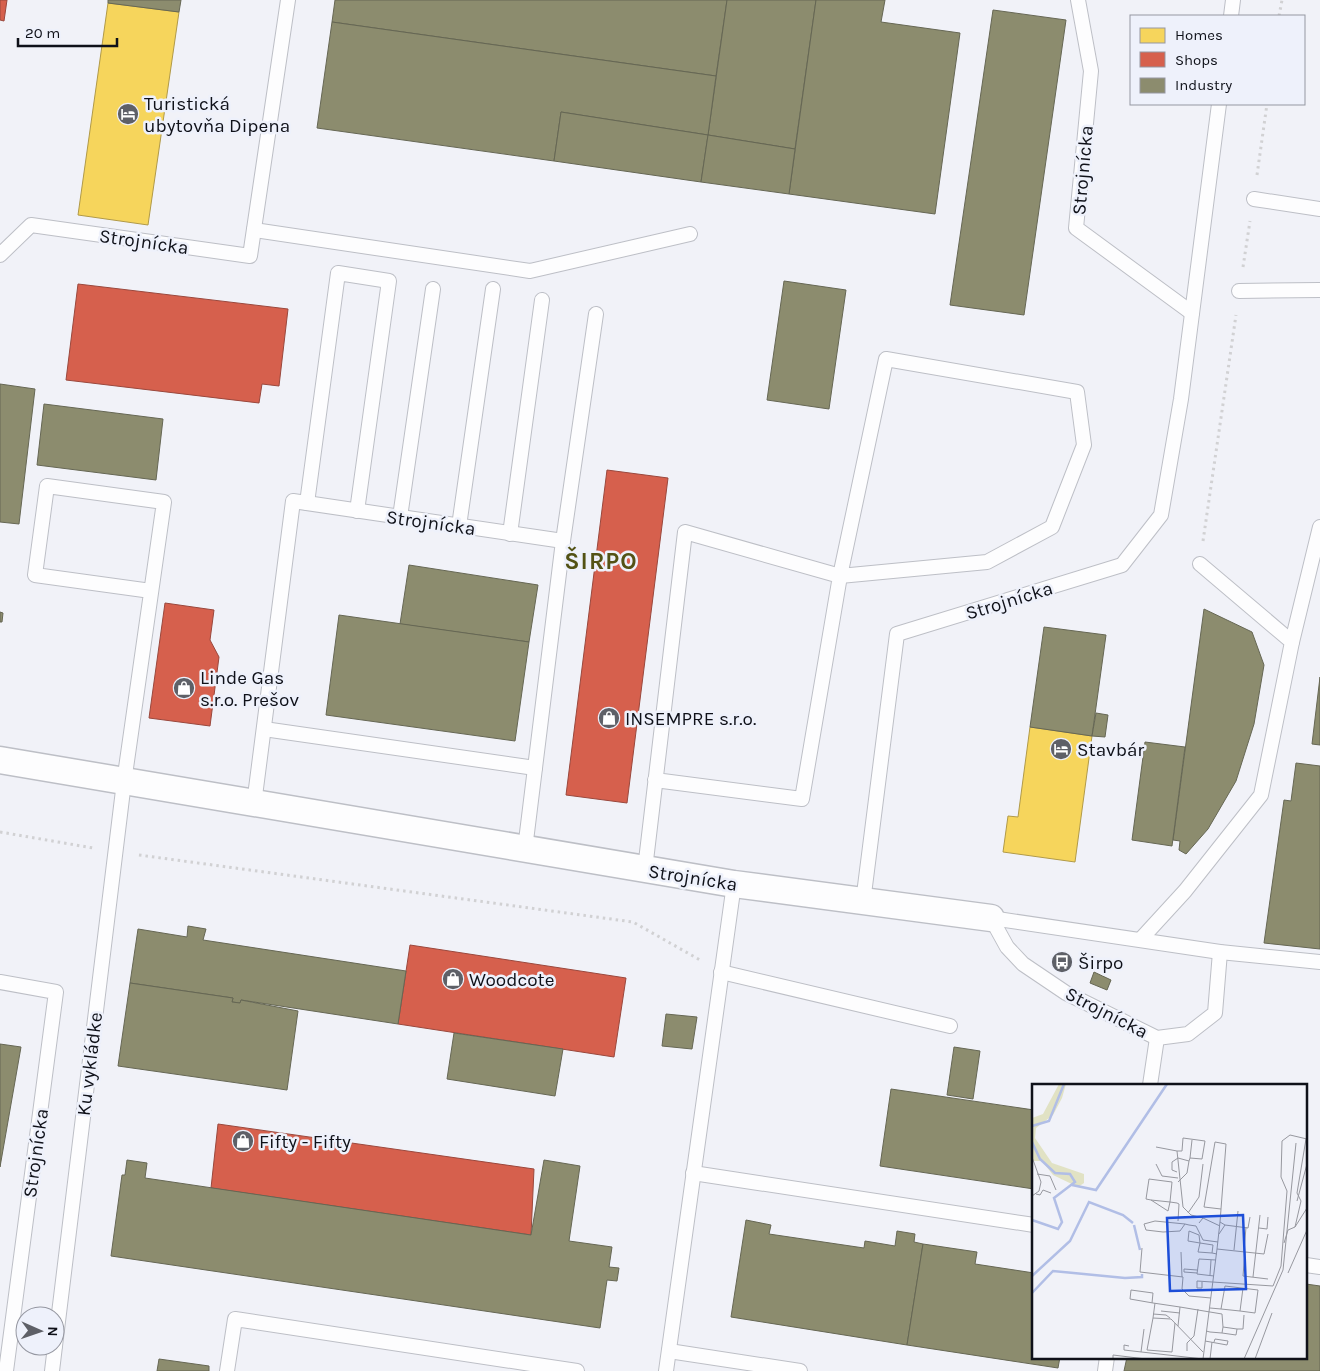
<svg xmlns="http://www.w3.org/2000/svg" width="1320" height="1371" font-family="Karla,sans-serif">
<style>
.homes{fill:#f6d55c;stroke:#b19a48}
.shops{fill:#d6604d;stroke:#9a483d}
.industry{fill:#8c8c6e;stroke:#666754}
.lines{fill:none;stroke-linecap:round;stroke-linejoin:round}
.lane-casing{stroke:#bdbfc6;stroke-width:16}
.street-casing{stroke:#bdbfc6;stroke-width:29}
.path{stroke:#d1d1d3;stroke-width:3;stroke-dasharray:2.5 4;stroke-linecap:butt}
.lane{stroke:#fdfdfe;stroke-width:14}
.street{stroke:#fdfdfe;stroke-width:26}
.labels{text-anchor:middle;stroke-width:5;stroke-linejoin:round;paint-order:stroke}
.poi-label{font-size:19px;fill:#0f1119;stroke:#eef1fb;text-anchor:start}
.street-label{font-size:19px;fill:#0f1119;stroke:#eef1fb}
.district-label{font-size:24px;font-weight:bold;letter-spacing:1px;fill:#535215;stroke:#eef1fb}
.inset-river{fill:none;stroke:#b1bee6;stroke-width:2.5}
.inset-road{fill:none;stroke:#97989f;stroke-width:1}
.view{fill:#1d4ed8;fill-opacity:0.15;stroke:#1d4ed8;stroke-width:2.5}
.inset-edge{fill:none;stroke:#0f1119;stroke-width:2.5}
</style>
<rect width="100%" height="100%" fill="#f1f2f8"/>
<g class="homes">
<polygon points="108,3 179,12 148,225 78,215"/>
<polygon points="1030,727 1092,736 1075,862 1003,852 1008,816 1018,817"/>
</g>
<g class="shops">
<polygon points="0,0 7,0 4,21 0,20"/>
<polygon points="78,284 288,309 279,386 262,384 259,403 66,380"/>
<polygon points="607,470 668,478 627,803 566,795"/>
<polygon points="165,603 214,610 210,640 219,657 210,726 149,718"/>
<polygon points="410,945 626,978 614,1057 398,1024"/>
<polygon points="218,1124 534,1169 531,1235 211,1188"/>
</g>
<g class="industry">
<polygon points="108,0 181,0 179,12 108,3"/>
<polygon points="335,0 727,0 716,76 332,22"/>
<polygon points="727,0 816,0 795,149 708,135"/>
<polygon points="816,0 885,0 881,22 960,33 935,214 789,194"/>
<polygon points="993,10 1066,20 1024,315 950,305"/>
<polygon points="332,22 716,76 708,135 561,112 554,161 317,128"/>
<polygon points="561,112 708,135 701,182 554,161"/>
<polygon points="708,135 795,149 789,194 701,182"/>
<polygon points="784,281 846,290 829,409 767,400"/>
<polygon points="0,384 35,389 19,524 0,522"/>
<polygon points="44,404 163,419 156,480 37,465"/>
<polygon points="409,565 538,585 529,642 400,624"/>
<polygon points="1204,609 1252,632 1264,665 1254,724 1236,781 1208,829 1186,854 1179,850 1180,841 1173,840"/>
<polygon points="0,612 3,613 2,622 0,622"/>
<polygon points="339,615 529,642 515,741 326,715"/>
<polygon points="1044,627 1106,635 1092,736 1030,727"/>
<polygon points="1320,677 1320,745 1312,744"/>
<polygon points="1096,713 1108,715 1105,737 1092,736"/>
<polygon points="1145,742 1185,747 1172,846 1132,840"/>
<polygon points="1296,763 1320,766 1320,949 1264,943 1284,800 1291,801"/>
<polygon points="188,926 206,929 203,940 406,971 398,1024 241,1000 240,1003 232,1002 233,998 130,983 138,929 187,937"/>
<polygon points="1094,972 1111,980 1107,990 1090,983"/>
<polygon points="130,983 233,998 232,1002 240,1003 241,1000 298,1011 287,1090 118,1066"/>
<polygon points="666,1014 697,1017 692,1049 662,1046"/>
<polygon points="454,1033 563,1049 555,1096 447,1079"/>
<polygon points="0,1044 21,1047 0,1167"/>
<polygon points="954,1047 980,1051 973,1099 947,1095"/>
<polygon points="891,1089 1034,1110 1034,1189 880,1166"/>
<polygon points="127,1160 147,1163 145,1178 531,1235 544,1160 580,1166 569,1241 612,1247 609,1267 619,1268 617,1281 607,1280 600,1328 111,1256 122,1175 125,1175"/>
<polygon points="746,1220 771,1225 769,1234 864,1248 865,1241 895,1246 897,1231 915,1234 914,1242 923,1244 907,1345 731,1317"/>
<polygon points="923,1244 977,1252 975,1264 1034,1273 1034,1357 1060,1357 1058,1368 907,1345"/>
<polygon points="1306,1284 1320,1286 1320,1371 1124,1371 1127,1357 1306,1357"/>
<polygon points="159,1359 209,1366 209,1371 157,1371"/>
</g>
<g class="lines">
<g class="lane-casing">
<g id="lane">
<polyline points="1078,0 1091,71 1076,228 1192,313"/>
<polyline points="1231,16 1233,0"/>
<polyline points="1254,199 1320,209"/>
<polyline points="254,230 530,271 690,234"/>
<polyline points="0,255 31,225 250,256 288,0"/>
<polyline points="1239,291 1320,290"/>
<polyline points="307,503 338,273 389,281 357,511"/>
<polyline points="400,517 433,289"/>
<polyline points="459,526 493,289"/>
<polyline points="510,534 542,300"/>
<polyline points="563,541 596,314"/>
<polyline points="1292,642 1320,527"/>
<polyline points="264,729 535,768"/>
<polyline points="254,804 293,501 563,541 525,849"/>
<polyline points="645,869 685,532 840,576 987,562 1052,527 1084,445 1077,392 886,359 840,576 802,799 655,780"/>
<polyline points="863,902 897,634 1122,565 1161,515 1181,399 1219,104"/>
<polyline points="991,918 1007,947 1023,964 1066,993 1157,1038 1188,1034 1215,1013 1220,952"/>
<polyline points="991,918 1220,952 1320,962"/>
<polyline points="1141,939 1185,891 1261,795 1292,642 1200,564"/>
<polyline points="721,972 950,1026"/>
<polyline points="0,982 56,992 6,1371"/>
<polyline points="1150,1085 1157,1038"/>
<polyline points="693,1173 1034,1225"/>
<polyline points="1306,1265 1320,1267"/>
<polyline points="55,1346 124,782 164,502 47,486 35,575 151,591"/>
<polyline points="669,1351 800,1371"/>
<polyline points="52,1371 55,1346"/>
<polyline points="227,1371 235,1319 577,1371"/>
<polyline points="666,1371 734,884"/>
<polyline points="1105,1371 1107,1357"/>
</g>
</g>
<g class="street-casing">
<polyline id="street" points="0,760 734,884 991,918"/>
</g>
<g class="path">
<polyline points="1279,16 1282,0"/>
<polyline points="1257,175 1267,104"/>
<polyline points="1243,267 1250,221"/>
<polyline points="1203,541 1236,315"/>
<polyline points="0,832 93,848"/>
<polyline points="139,855 633,922 700,960"/>
</g>
<use href="#lane" class="lane"/>
<use href="#street" class="street"/>
</g>
<defs>
<g id="hotel-disc" transform="scale(1.125)"><circle r="9.5" fill="#5e6067" stroke="#eef1fb"/><path d="M-6-4.5h1.5V1H6V5H4.5V3h-9V5H-6ZM-4 0a1.8 1.8 0 1 1 3.6 0ZM.5 0V-2.5h3Q6-2.5 6 0Z" fill="#fff"/></g>
<g id="shop-disc" transform="scale(1.125)"><circle r="9.5" fill="#5e6067" stroke="#eef1fb"/><path d="M-5-2.5h2.3a2.7 3.5 0 0 1 5.4 0H5L5.5 6h-11ZM-1.5-2.5h3a1.5 2.3 0 0 0-3 0Z" fill="#fff"/></g>
<g id="bus-disc" transform="scale(1.125)"><circle r="9.5" fill="#5e6067" stroke="#eef1fb"/><path d="M-5-6H5V4H4V6H2V4H-2V6H-4V4H-5ZM-3.5-4V0h7V-4ZM-3.5 1.2v1.5H-2V1.2ZM2 1.2v1.5H3.5V1.2Z" fill="#fff"/></g>
</defs>
<g fill-rule="evenodd">
<use href="#hotel-disc" x="128" y="114"/>
<use href="#shop-disc" x="184" y="688"/>
<use href="#shop-disc" x="609" y="718"/>
<use href="#hotel-disc" x="1061" y="749"/>
<use href="#bus-disc" x="1062" y="962"/>
<use href="#shop-disc" x="453" y="979"/>
<use href="#shop-disc" x="243" y="1141"/>
</g>
<g class="labels">
<g class="poi-label">
<text x="144" y="110">Turistická<tspan x="144" dy="22">ubytovňa Dipena</tspan></text>
<text x="200" y="684">Linde Gas<tspan x="200" dy="22">s.r.o. Prešov</tspan></text>
<text x="625" y="725">INSEMPRE s.r.o.</text>
<text x="1077" y="756">Stavbár</text>
<text x="1078" y="969">Širpo</text>
<text x="469" y="986">Woodcote</text>
<text x="259" y="1148">Fifty - Fifty</text>
</g>
<g class="street-label">
<text transform="translate(1082 170) rotate(-85)" y="7">Strojnícka</text>
<text transform="translate(144 241) rotate(8)" y="7">Strojnícka</text>
<text transform="translate(431 522) rotate(8)" y="7">Strojnícka</text>
<text transform="translate(1009 600) rotate(-17)" y="7">Strojnícka</text>
<text transform="translate(693 877) rotate(9)" y="7">Strojnícka</text>
<text transform="translate(1107 1012) rotate(27)" y="7">Strojnícka</text>
<text transform="translate(89 1064) rotate(-83)" y="7">Ku vykládke</text>
<text transform="translate(35 1153) rotate(-82)" y="7">Strojnícka</text>
</g>
<g class="district-label">
<text x="601" y="569">ŠIRPO</text>
</g>
</g>
<g transform="translate(1032 1084)">
<rect width="275" height="275" fill="#f1f2f8"/>
<path d="M27,0H34L30,14L21,31L4,44L3,54L20,79L52,90V99L46,103L21,91L10,77H0V34L11,30Z" fill="#e1e2c4"/>
<path class="inset-river" d="M0,42L17,37L32,0M0,58L8,75L23,89L38,90L43,98L22,114L30,138L26,145L0,136M40,101L64,106L135,0M102,141L108,166M0,192L38,157L57,118L91,131L101,139M0,209L21,187L93,194L110,193V190"/>
<path class="inset-road" d="M124,63L145,67L151,123L159,131L171,134M145,67H150L151,54L173,57L170,75L158,74L157,77M0,73L9,98L7,107L0,112M158,74L160,56M124,80L130,92L146,94M145,88L140,86V78L146,74L157,77L155,89L146,98M5,90L18,92L24,106M4,110L8,111L11,106L19,109M119,116L136,127L138,118L140,98L117,95L114,115L119,116L138,118L145,119L147,120L146,137M265,117L275,80M156,129L167,113L171,80M167,139L171,134L188,142M153,140L148,147L131,148L114,146L112,140L123,137L153,140L157,141L164,142L171,156L186,158M193,141L216,144L218,133M263,143L269,117L265,109L274,55M227,144L235,145L236,133M187,150L193,141L188,138M252,159L256,146L263,143L275,124M110,164L108,188L151,193L150,205L157,212L179,214M185,165L232,170L236,150M202,166L206,127M212,167L214,143M149,168L150,193M213,168L211,192L236,195M180,169L181,161L168,159L156,157L157,147L167,151L168,159L166,168L180,169L185,170M165,189L152,188V185L165,186M256,189L275,146M178,191L179,176M182,192L165,190L167,175L184,176M221,193L228,131M170,198V204H165V197L241,202L249,182L255,107L249,93L250,57L258,51L275,55M120,219L121,209L99,206L98,215L121,219L148,223M123,219L121,234L139,235L171,268M178,224L189,225L208,227L223,229L226,206L193,202L189,225M129,227L148,229M208,227L211,204M121,230L134,231L138,234M121,234L115,266L140,268L143,239M146,242L148,223L190,230L191,243M205,245H211L212,231M174,247L178,248L190,249L204,251L205,245L191,243L190,249M173,257L195,261L196,257L183,255L182,258M97,262L92,261V266L171,275L185,165L188,138L194,60L183,58L172,123L189,125M155,267V259L162,252L166,225M109,268L112,245M81,275V271L114,275M178,275L180,258M212,275L251,186L264,59M223,275L240,229"/>
<path class="view" d="M211,131L214,205L138,207L135,134Z"/>
<rect width="275" height="275" class="inset-edge"/>
</g>
<rect x="1130" y="15" width="175" height="90" fill="#eef1fb" stroke="#9597a1"/>
<rect x="1140" y="28" width="25" height="15" fill="#f6d55c" stroke="#9597a1"/>
<text x="1175" y="40" font-size="15" fill="#0f1119">Homes</text>
<rect x="1140" y="52" width="25" height="15" fill="#d6604d" stroke="#9597a1"/>
<text x="1175" y="65" font-size="15" fill="#0f1119">Shops</text>
<rect x="1140" y="78" width="25" height="15" fill="#8c8c6e" stroke="#9597a1"/>
<text x="1175" y="90" font-size="15" fill="#0f1119">Industry</text>
<g transform="translate(40 1331) rotate(92)"><circle r="24" fill="#eef1fb" stroke="#9597a1"/>
<path d="M0-4L9 19L0 12L-9 19Z" fill="#5e6067"/>
<text y="-8" font-size="14" font-weight="bold" text-anchor="middle" fill="#0f1119">N</text>
</g>
<path d="M18 38v8h99v-8" fill="none" stroke="#0f1119" stroke-width="2.5"/>
<text x="25" y="38" font-size="15" fill="#0f1119" stroke="#eef1fb" stroke-width="4" paint-order="stroke">20 m</text>
</svg>
